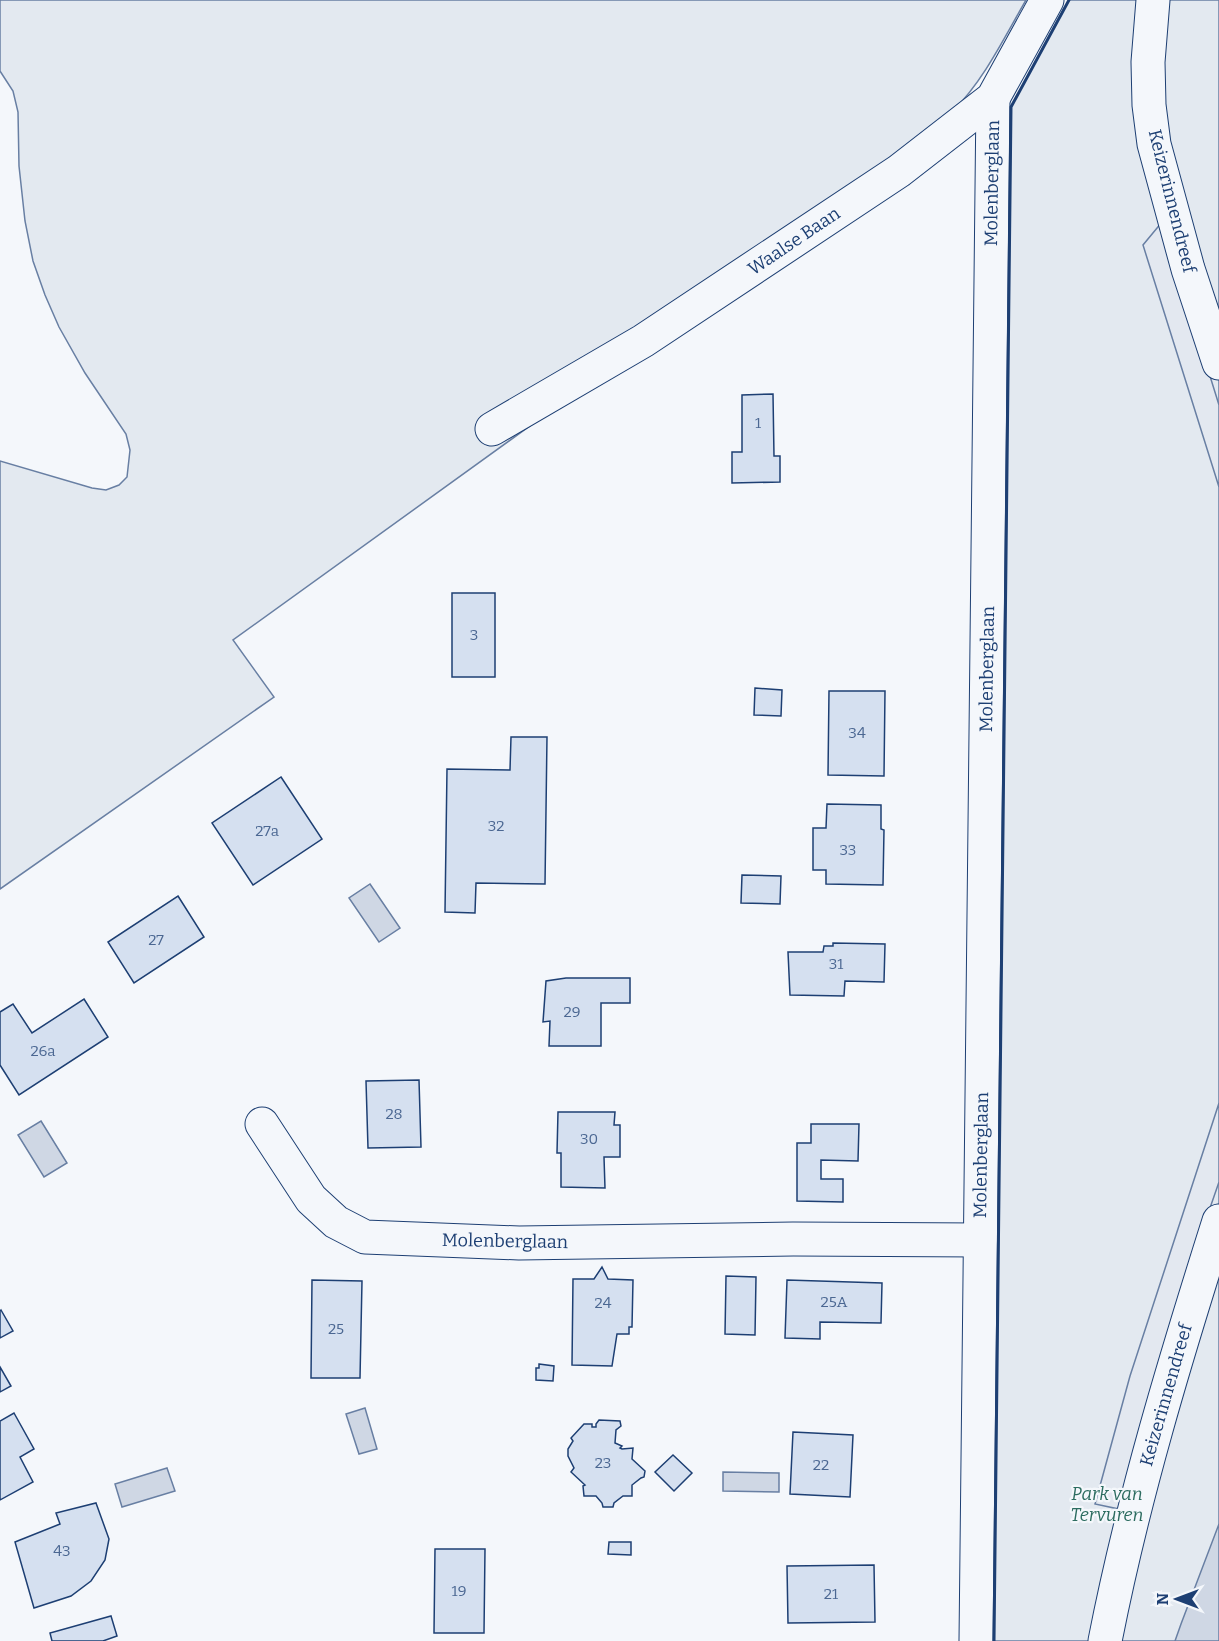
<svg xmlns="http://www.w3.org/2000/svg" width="1219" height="1641" font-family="Bitter,serif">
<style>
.green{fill:#e3e9f0;stroke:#687fa3;stroke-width:1.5}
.parking{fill:#e3e8f0;stroke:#687fa3;stroke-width:1.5}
.water{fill:#cfd7e4;stroke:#687fa3;stroke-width:1.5}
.building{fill:#d5e0f0;stroke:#1d3f73;stroke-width:1.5}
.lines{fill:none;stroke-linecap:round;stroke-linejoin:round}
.minor-casing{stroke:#1d3f73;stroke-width:35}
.minor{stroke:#f4f7fb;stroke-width:33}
.wall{stroke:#1d3f73;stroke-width:3}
.labels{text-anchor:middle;stroke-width:4.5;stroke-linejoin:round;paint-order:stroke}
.number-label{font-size:15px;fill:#4b6792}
.street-label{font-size:18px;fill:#1d3f73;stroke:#f4f7fb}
.park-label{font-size:18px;font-style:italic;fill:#2c6c60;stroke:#f4f7fb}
</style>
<rect width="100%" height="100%" fill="#f4f7fb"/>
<g class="green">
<path d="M0,0H1026C1004,38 984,80 953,111L552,410L233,640L274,697L0,889V461L92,488L106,490L119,485L127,477L130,450L126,434L85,373L59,327L45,295L33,261L25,221L19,166L18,112L13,91L0,71Z"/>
<polygon points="1069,0 1219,0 1219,1641 994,1641 1011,107"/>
</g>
<g class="parking">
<polygon points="1162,222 1219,405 1219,487 1143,245"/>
<polygon points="1219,1103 1219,1182 1184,1283 1119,1509 1095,1504 1130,1376"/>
</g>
<g class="water">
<polygon points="370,884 400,928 379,942 349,898"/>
<polygon points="41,1121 67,1163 44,1177 18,1135"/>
<polygon points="365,1408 377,1449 359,1454 346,1414"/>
<polygon points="167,1468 175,1491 122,1507 115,1484"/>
<polygon points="723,1472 779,1473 779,1492 723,1491"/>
<polygon points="1219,1524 1219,1641 1175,1641 1181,1624"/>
</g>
<g class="building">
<polygon points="773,394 774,456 780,456 780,482 732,483 732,452 742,452 742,395"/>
<rect x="452" y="593" width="43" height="84"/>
<polygon points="755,688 782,690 781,716 754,715"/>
<polygon points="829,691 885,691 884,776 828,775"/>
<polygon points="511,737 547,737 545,884 476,883 475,913 445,912 447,769 510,770"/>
<polygon points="281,777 322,839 253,885 212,823"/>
<polygon points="827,804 881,805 881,829 884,830 883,885 826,884 826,870 813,870 813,828 826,828"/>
<polygon points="742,875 781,876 780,904 741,903"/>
<polygon points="178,896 204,937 134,983 108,942"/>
<polygon points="833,943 885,944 884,982 845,981 844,996 790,995 788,952 823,952 824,946 833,946"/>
<polygon points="566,978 630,978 630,1003 601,1003 601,1046 549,1046 550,1021 543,1022 546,981"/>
<polygon points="84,999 108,1037 19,1095 0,1065 0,1012 13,1004 32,1033"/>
<polygon points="419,1080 421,1147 368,1148 366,1081"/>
<polygon points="558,1112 615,1112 614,1125 620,1125 620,1157 604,1157 605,1188 561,1187 561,1153 557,1153"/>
<polygon points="811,1124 859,1124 858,1161 821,1160 821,1179 843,1179 843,1202 797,1201 797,1143 811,1143"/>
<polygon points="602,1267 608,1279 633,1280 632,1327 629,1327 629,1334 617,1334 612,1366 572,1365 573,1279 594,1279"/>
<polygon points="726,1276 756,1277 755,1335 725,1334"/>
<polygon points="312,1280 362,1281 360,1378 311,1378"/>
<polygon points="787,1280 882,1283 881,1323 820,1322 820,1339 785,1338"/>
<polygon points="1,1310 13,1331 0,1338 0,1311"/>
<polygon points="539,1364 554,1366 553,1381 536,1380 536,1368 539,1368"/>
<polygon points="0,1367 11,1386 0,1392"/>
<polygon points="14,1413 34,1449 20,1457 33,1482 0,1500 0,1421"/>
<polygon points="599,1420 620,1421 621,1426 616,1430 615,1443 622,1446 620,1448 622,1449 633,1448 632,1459 645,1471 644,1477 641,1478 632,1485 632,1496 623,1496 614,1503 613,1507 603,1507 602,1503 596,1496 584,1496 583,1486 585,1485 571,1472 574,1468 568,1456 568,1449 573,1441 571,1438 584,1424 592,1424 592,1427 596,1427 596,1424"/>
<polygon points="793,1432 853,1435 850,1497 790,1494"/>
<polygon points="673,1455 692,1473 674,1491 655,1472"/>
<polygon points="96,1503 109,1539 105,1560 91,1581 71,1596 34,1608 15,1542 60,1524 56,1513"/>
<polygon points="609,1542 631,1542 631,1555 608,1554"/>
<polygon points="435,1549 485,1549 484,1633 434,1633"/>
<polygon points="874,1565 875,1622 788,1623 787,1566"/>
<polygon points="111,1616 117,1636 103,1641 52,1641 50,1633"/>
</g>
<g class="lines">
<g class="minor-casing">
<g id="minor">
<polyline points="1153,0 1148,62 1149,105 1154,144 1188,269 1219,363"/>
<polyline points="492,429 643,341 899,171 993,98 1047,0"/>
<polyline points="262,1124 311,1199 336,1222 365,1237 519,1243 793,1239 980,1240"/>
<polyline points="976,1641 993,98"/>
<path d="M1105,1641C1133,1498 1175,1360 1219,1221"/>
</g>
</g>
<use href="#minor" class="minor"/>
<polyline class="wall" points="994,1641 1011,107 1069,0"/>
</g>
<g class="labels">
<g class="number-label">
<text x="758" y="428">1</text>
<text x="474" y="640">3</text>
<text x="857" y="738">34</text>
<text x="496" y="831">32</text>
<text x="267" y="836">27a</text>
<text x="848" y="855">33</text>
<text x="156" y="945">27</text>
<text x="836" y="969">31</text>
<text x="572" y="1017">29</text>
<text x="43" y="1056">26a</text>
<text x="394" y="1119">28</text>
<text x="589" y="1144">30</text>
<text x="834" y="1307">25A</text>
<text x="603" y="1308">24</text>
<text x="336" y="1334">25</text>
<text x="603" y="1468">23</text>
<text x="821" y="1470">22</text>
<text x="62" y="1556">43</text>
<text x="459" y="1596">19</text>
<text x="831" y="1599">21</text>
</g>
<g class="street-label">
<text transform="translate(992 183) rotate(-89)" y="6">Molenberglaan</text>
<text transform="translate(1172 201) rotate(76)" y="6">Keizerinnendreef</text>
<text transform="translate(794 241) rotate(-34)" y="6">Waalse Baan</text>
<text transform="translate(987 669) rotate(-89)" y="6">Molenberglaan</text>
<text transform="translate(981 1155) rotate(-89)" y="6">Molenberglaan</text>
<text transform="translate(505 1241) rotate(1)" y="6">Molenberglaan</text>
<text transform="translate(1166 1395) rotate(-74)" y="6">Keizerinnendreef</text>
</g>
<g class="park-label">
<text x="1107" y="1500">Park van<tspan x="1107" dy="21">Tervuren</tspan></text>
</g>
</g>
<g transform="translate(1177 1599) rotate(270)" stroke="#f4f7fb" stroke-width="4.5" paint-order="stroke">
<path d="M0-4.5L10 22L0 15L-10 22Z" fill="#1d3f73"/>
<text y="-9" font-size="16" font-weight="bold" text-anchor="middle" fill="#1d3f73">N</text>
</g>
</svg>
